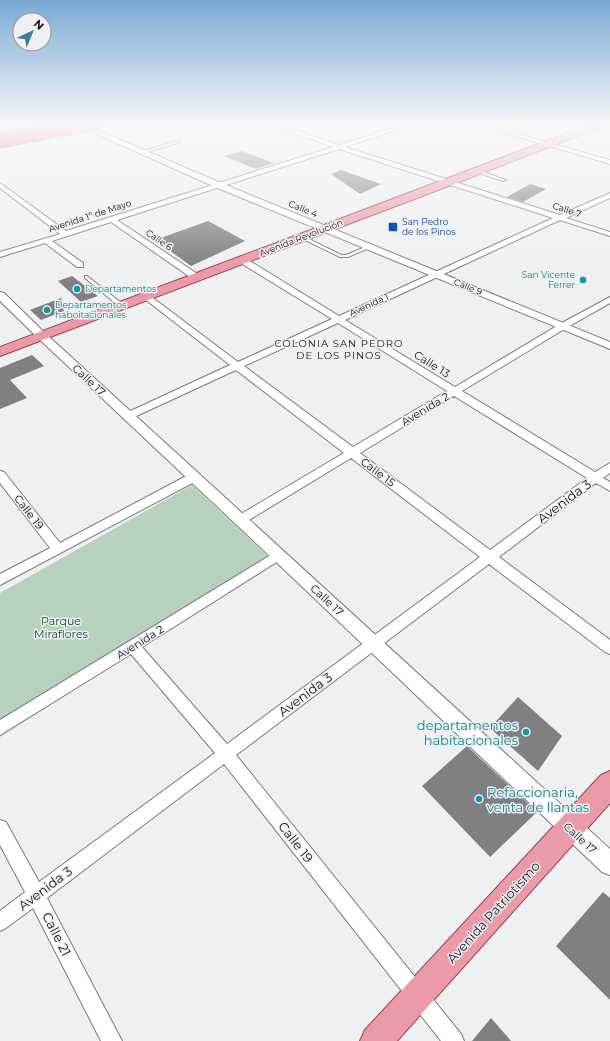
<svg xmlns="http://www.w3.org/2000/svg" width="610" height="1041" font-family="Montserrat,sans-serif">
<style>
.green{fill:#b6d1bc}
.building{fill:#808082}
.lines{fill:none;stroke-linecap:round;stroke-linejoin:round}
.service-casing{stroke:#7a7a7b;stroke-width:2}
.minor-casing{stroke:#7a7a7b;stroke-width:2}
.tertiary-casing{stroke:#7a7a7b;stroke-width:2}
.secondary-casing{stroke:#7a7a7b;stroke-width:2}
.primary-casing{stroke:#97404e;stroke-width:2}
.motorway-casing{stroke:#97404e;stroke-width:2}
.service{fill:#fff;fill-rule:evenodd}
.minor{fill:#fff;fill-rule:evenodd}
.tertiary{fill:#fff;fill-rule:evenodd}
.secondary{fill:#fff;fill-rule:evenodd}
.primary{fill:#eb9ba8;fill-rule:evenodd}
.motorway{fill:#dd586e;fill-rule:evenodd}
.motorway-bridge-casing{stroke:#97404e;stroke-width:13;stroke-linecap:butt}
.motorway-bridge{stroke:#dd586e;stroke-width:12}
.transit-dot{fill:#1a4fb4;stroke:#eff0f1;stroke-width:1.5}
.culture-dot{fill:#0f9aa8;stroke:#eff0f1;stroke-width:1.5}
.labels{text-anchor:middle;stroke-width:3;stroke-linejoin:round;paint-order:stroke}
.far-street-label{font-size:9px;fill:#141414;stroke:#eff0f1}
.far-transit-label{font-size:9px;fill:#164399;stroke:#eff0f1;text-anchor:start}
.far-culture-label{font-size:9px;fill:#0d838f;stroke:#eff0f1;text-anchor:start}
.far-neighbourhood-label{font-size:10px;letter-spacing:1px;fill:#141414;stroke:#eff0f1}
.street-label{font-size:11px;fill:#141414;stroke:#eff0f1}
.park-label{font-size:11px;fill:#094c27;stroke:#eff0f1}
.near-street-label{font-size:13px;fill:#141414;stroke:#eff0f1}
.near-culture-label{font-size:13px;fill:#0d838f;stroke:#eff0f1;text-anchor:end}
</style>
<rect width="100%" height="100%" fill="#eff0f1"/>
<polygon class="green" points="192,485 275,563 0,737 0,593"/>
<g class="building">
<polygon points="242,151 274,163 256,169 224,156"/>
<polygon points="341,170 381,184 360,194 331,174"/>
<polygon points="530,184 546,189 523,202 507,197"/>
<polygon points="208,221 245,241 191,266 155,240"/>
<polygon points="72,276 98,296 81,302 58,281"/>
<polygon points="61,298 64,311 41,320 30,310"/>
<polygon points="32,355 44,366 10,380 27,398 0,409 0,368"/>
<polygon points="518,697 562,736 538,771 490,728"/>
<polygon points="467,746 537,812 490,857 422,786"/>
<polygon points="603,892 610,898 610,1000 556,946"/>
<polygon points="491,1018 511,1041 472,1041"/>
</g>
<g class="lines">
<g class="service-casing">
<g id="service">
<polygon points="0,123 2,123 11,130 9,131 0,124"/>
<polygon points="177,141 180,142 144,153 141,152"/>
<polygon points="476,170 478,170 506,180 503,181 476,172"/>
<polygon points="301,236 303,236 341,255 346,255 368,246 371,247 348,257 340,257 301,238"/>
<polygon points="85,276 87,276 124,305 124,307 120,307 85,278"/>
</g>
</g>
<g class="minor-casing">
<g id="minor">
<path d="M267,123H275L339,145L409,123H417L345,147L560,215L610,193V198L566,218L610,232V236L560,220L345,320L455,387L560,324L610,297V303L566,328L462,391L595,472L610,463V473L603,478L610,482V491L596,483L499,557L610,640V654L605,652L489,564L236,755L461,1034L464,1041H441L224,764L47,898L122,1041H101L33,908L6,928L0,931V911L25,892L0,845V820L6,822L39,882L215,753L131,654L0,735V720L279,550L283,552L285,555L283,558L142,647L227,744L480,557L351,458L244,523L240,524L236,523L234,520L236,517L344,453L236,370L132,418H124L123,416L124,414L230,365L142,297L146,294L149,295L238,362L332,319L239,262V258H245L339,316L553,218L339,149L117,220L199,275V279H193L111,222L52,241L83,263V267H77L45,243L0,257V252L60,234L0,188V183L66,231L333,147ZM338,323L447,391L353,447L244,366ZM454,396L587,478L490,550L360,453Z"/>
<polygon points="504,123 511,123 500,129 610,160 610,164 492,129"/>
<polygon points="0,471 4,472 60,543 190,474 198,474 200,477 198,480 0,585 0,574 50,548 0,483"/>
</g>
</g>
<g class="tertiary-casing">
<g id="tertiary">
<polygon points="72,123 81,123 221,183 610,342 610,349 215,187"/>
<polygon points="0,292 4,293 46,334 610,849 610,875 602,872 273,559 38,338 0,301"/>
</g>
</g>
<g class="secondary-casing">
<g id="secondary">
<polygon points="33,123 50,123 46,125 0,133 0,129"/>
<polygon points="96,123 113,123 109,125 81,130 77,128 78,126"/>
</g>
</g>
<g class="primary-casing">
<g id="primary">
<polygon points="594,123 607,123 605,125 454,184 0,356 0,347"/>
<polygon points="610,771 610,803 397,1041 360,1041 365,1030 601,775"/>
</g>
</g>
<g class="motorway-casing">
<polygon id="motorway" points="49,123 70,123 65,126 0,138 0,132"/>
</g>
<use href="#service" class="service"/>
<use href="#minor" class="minor"/>
<use href="#tertiary" class="tertiary"/>
<use href="#secondary" class="secondary"/>
<use href="#primary" class="primary"/>
<use href="#motorway" class="motorway"/>
<g class="motorway-bridge-casing">
<polyline id="motorway-bridge" points="0,142 97,123"/>
</g>
<use href="#motorway-bridge" class="motorway-bridge"/>
</g>
<linearGradient id="sky" x2="0" y2="1"><stop stop-color="#79a8d3"/><stop offset="0.46" stop-color="#f8f8f9"/><stop offset="1" stop-color="#f8f8f9" stop-opacity="0"/></linearGradient>
<rect width="610" height="269" fill="url(#sky)"/>
<rect class="transit-dot" x="388" y="222" width="10" height="10" rx="2"/>
<g class="culture-dot">
<circle cx="583" cy="280" r="4"/>
<circle cx="77" cy="289" r="4"/>
<circle cx="47" cy="310" r="4"/>
<circle cx="526" cy="732" r="4"/>
<circle cx="479" cy="799" r="4"/>
</g>
<g class="labels">
<g class="far-street-label">
<text transform="translate(303 209) rotate(22)" y="3">Calle 4</text>
<text transform="translate(567 210) rotate(18)" y="3">Calle 7</text>
<text transform="translate(90 216) rotate(-18)" y="3">Avenida 1º de Mayo</text>
<text transform="translate(301 238) rotate(-21)" y="3">Avenida Revolución</text>
<text transform="translate(159 240) rotate(34)" y="3">Calle 6</text>
<text transform="translate(468 287) rotate(22)" y="3">Calle 9</text>
<text transform="translate(369 305) rotate(-25)" y="3">Avenida 1</text>
</g>
<g class="far-transit-label">
<text x="402" y="225">San Pedro<tspan x="402" dy="10">de los Pinos</tspan></text>
</g>
<g class="far-culture-label">
<text x="575" y="278" text-anchor="end">San Vicente<tspan x="575" dy="10">Ferrer</tspan></text>
<text x="85" y="292">Departamentos</text>
<text x="55" y="308">Departamentos<tspan x="55" dy="10">haboitacionales</tspan></text>
</g>
<g class="far-neighbourhood-label">
<text x="339" y="347">COLONIA SAN PEDRO<tspan x="339" dy="12">DE LOS PINOS</tspan></text>
</g>
<g class="street-label">
<text transform="translate(432 364) rotate(32)" y="4">Calle 13</text>
<text transform="translate(89 380) rotate(43)" y="4">Calle 17</text>
<text transform="translate(425 409) rotate(-31)" y="4">Avenida 2</text>
<text transform="translate(378 472) rotate(37)" y="4">Calle 15</text>
<text transform="translate(29 512) rotate(52)" y="4">Calle 19</text>
<text transform="translate(327 600) rotate(43)" y="4">Calle 17</text>
<text transform="translate(140 642) rotate(-32)" y="4">Avenida 2</text>
<text transform="translate(580 838) rotate(42)" y="4">Calle 17</text>
</g>
<g class="park-label">
<text x="61" y="625">Parque<tspan x="61" dy="13">Miraflores</tspan></text>
</g>
<g class="near-street-label">
<text transform="translate(564 501) rotate(-37)" y="5">Avenida 3</text>
<text transform="translate(305 694) rotate(-37)" y="5">Avenida 3</text>
<text transform="translate(296 842) rotate(52)" y="5">Calle 19</text>
<text transform="translate(45 888) rotate(-37)" y="5">Avenida 3</text>
<text transform="translate(493 912) rotate(-48)" y="5">Avenida Patriotismo</text>
<text transform="translate(57 934) rotate(63)" y="5">Calle 21</text>
</g>
<g class="near-culture-label">
<text x="518" y="730">departamentos<tspan x="518" dy="15">habitacionales</tspan></text>
<text x="487" y="797" text-anchor="start">Refaccionaria,<tspan x="487" dy="15">venta de llantas</tspan></text>
</g>
</g>
<g transform="translate(32 32) rotate(44)"><circle r="19" fill="#eff0f1" stroke="#979899"/>
<path d="M0-3L7 15L0 10L-7 15Z" fill="#3f7d93"/>
<text y="-6" font-size="11" font-weight="bold" text-anchor="middle" fill="#141414">N</text>
</g>
</svg>
